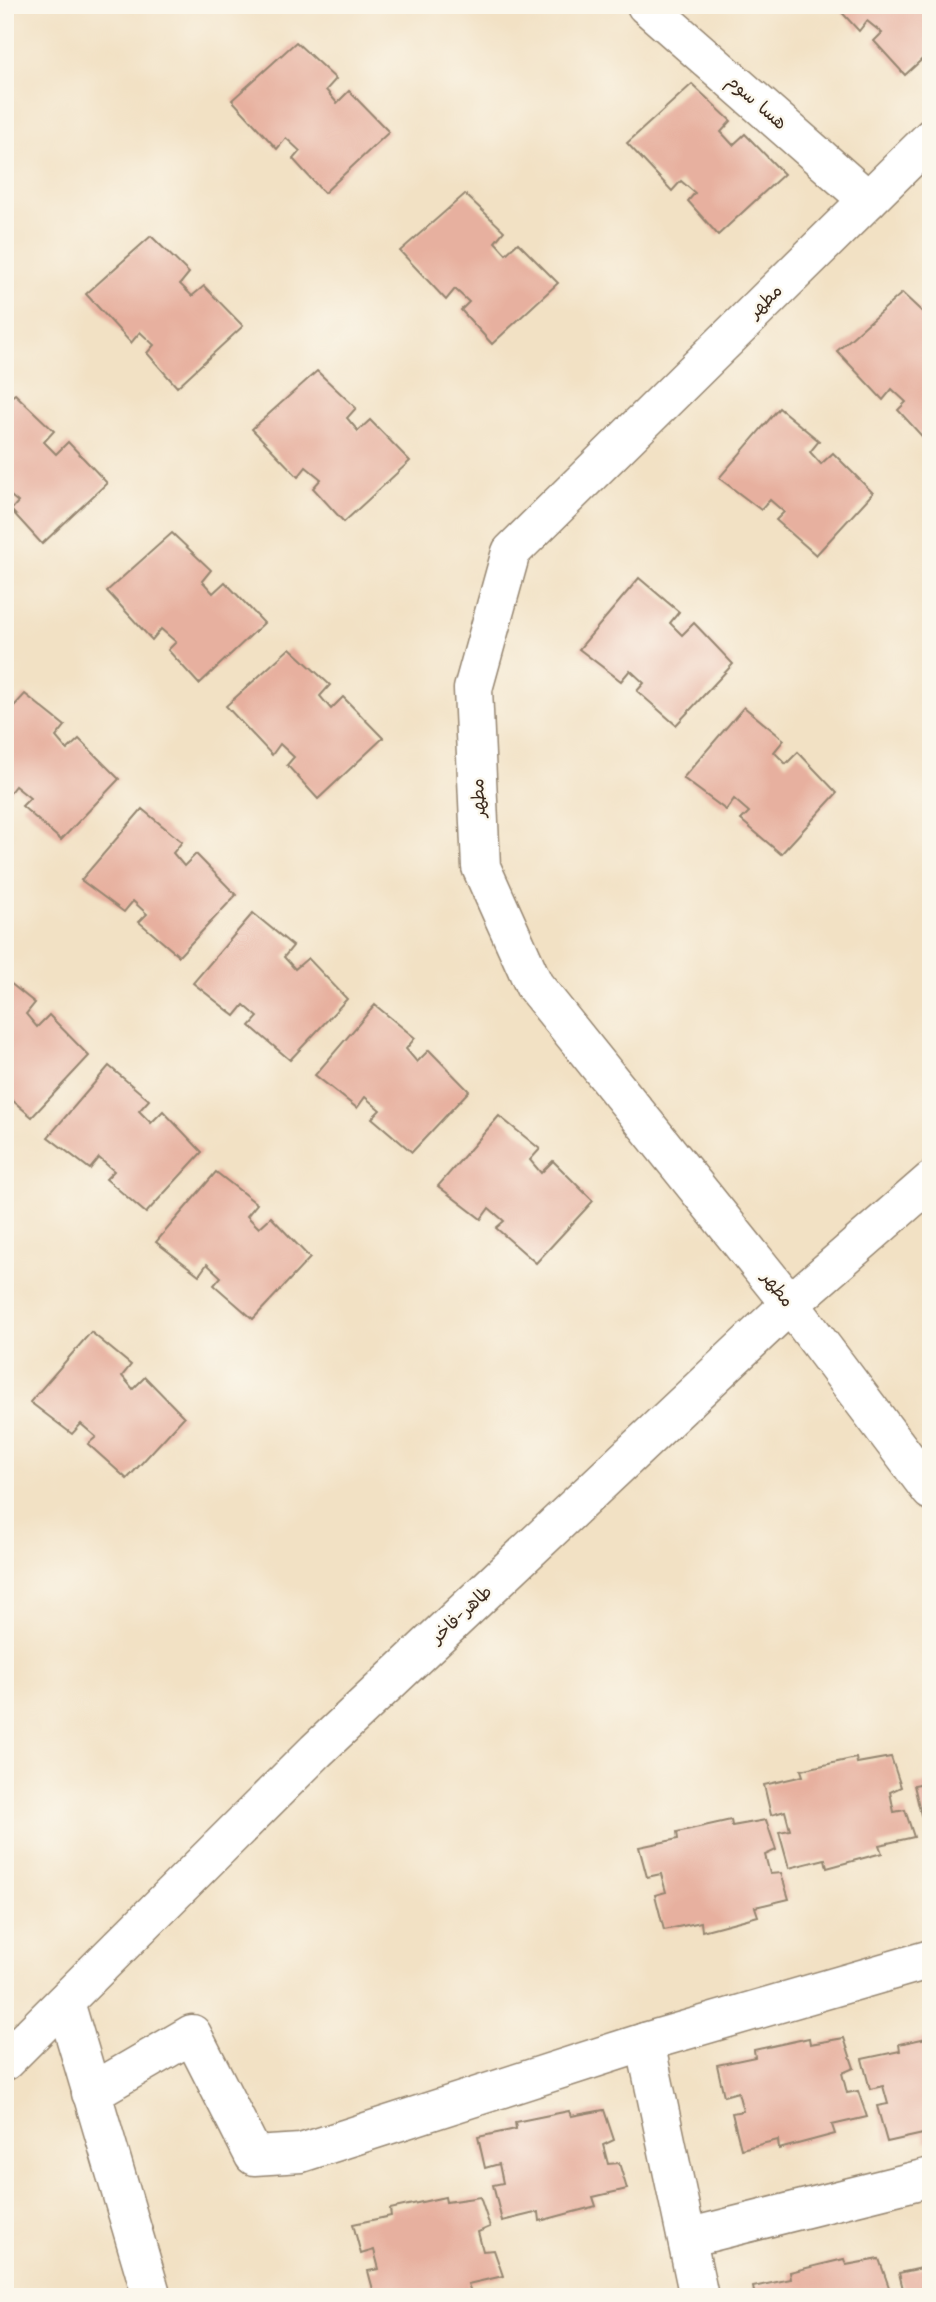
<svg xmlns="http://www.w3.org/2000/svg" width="936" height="2302" font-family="Kalam,'Playpen Sans Arabic',sans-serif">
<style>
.building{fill:#e7b09f}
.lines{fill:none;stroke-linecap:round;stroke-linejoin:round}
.minor-casing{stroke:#968671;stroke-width:41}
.minor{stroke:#fff;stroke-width:38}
.labels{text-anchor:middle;stroke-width:5;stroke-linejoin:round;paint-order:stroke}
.street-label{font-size:18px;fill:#3b2a1e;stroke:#fbf7ec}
</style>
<rect width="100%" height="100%" fill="#fbf7ec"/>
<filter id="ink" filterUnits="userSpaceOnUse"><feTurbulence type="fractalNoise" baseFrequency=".0143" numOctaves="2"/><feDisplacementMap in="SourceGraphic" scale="14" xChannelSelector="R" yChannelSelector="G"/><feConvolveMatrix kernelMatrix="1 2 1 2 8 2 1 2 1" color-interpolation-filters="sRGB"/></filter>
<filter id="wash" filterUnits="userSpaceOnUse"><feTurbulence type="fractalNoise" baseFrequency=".00686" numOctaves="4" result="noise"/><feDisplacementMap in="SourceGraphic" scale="28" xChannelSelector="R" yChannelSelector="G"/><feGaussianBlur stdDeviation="1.57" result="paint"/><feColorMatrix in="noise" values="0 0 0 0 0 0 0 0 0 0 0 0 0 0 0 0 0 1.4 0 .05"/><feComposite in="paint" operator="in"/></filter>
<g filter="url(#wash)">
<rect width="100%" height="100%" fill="#f2e1c4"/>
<g id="blocks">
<g class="building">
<polygon points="835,5 931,5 931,51 905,75 874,41 882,33 867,21 859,31"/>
<polygon points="296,42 336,79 326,90 337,103 349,91 389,132 324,193 293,159 300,151 286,138 277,149 232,100"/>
<polygon points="692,84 731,121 721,132 733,145 745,134 784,174 718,235 688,201 695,193 681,181 672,191 627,143"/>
<polygon points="465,194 504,231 495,242 506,254 518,243 558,283 492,344 461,310 469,302 455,289 446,300 400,251"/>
<polygon points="151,236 189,273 180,284 192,296 204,286 243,326 177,387 147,353 154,345 140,332 131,343 86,294"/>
<polygon points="902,293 931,320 929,444 898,410 906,402 892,389 883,400 837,351"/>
<polygon points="317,371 356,408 347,418 358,431 370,420 410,461 344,522 313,488 321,479 306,467 298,477 252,429"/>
<polygon points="15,394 54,431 44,442 56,454 68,442 107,483 42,544 11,510 18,502 5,491 5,402"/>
<polygon points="779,408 819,441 810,452 821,464 833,453 873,493 816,555 776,520 784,512 770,500 761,510 719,478"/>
<polygon points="172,533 211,570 202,581 213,593 225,582 264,623 199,684 168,650 176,642 161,629 152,640 107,591"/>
<polygon points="639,578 679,612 670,623 682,635 694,623 733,664 676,725 637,691 644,683 630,670 621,681 579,649"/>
<polygon points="290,648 330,685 320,696 331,709 343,697 383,738 318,799 287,765 294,757 280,744 272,755 226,706"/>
<polygon points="25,694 65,726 56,737 67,750 79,739 119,779 61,840 22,806 30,798 15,786 7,796 5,795 5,716"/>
<polygon points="744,707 784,740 774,752 786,764 798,752 837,793 781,854 741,820 749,812 734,799 726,810 683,778"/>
<polygon points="142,809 182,842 173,853 184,866 196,854 236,895 179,956 139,922 147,914 133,901 124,912 81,880"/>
<polygon points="253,913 293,946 284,957 295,969 308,958 347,999 290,1060 250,1026 258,1017 244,1005 235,1016 193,983"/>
<polygon points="5,979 35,1003 26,1014 37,1027 49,1015 89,1056 32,1117 5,1094"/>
<polygon points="375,1005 415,1038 406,1049 417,1062 429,1050 469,1091 412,1152 372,1118 380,1110 365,1097 357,1108 315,1075"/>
<polygon points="109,1066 149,1100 139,1111 151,1123 163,1111 202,1152 146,1213 106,1179 114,1171 99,1158 90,1169 48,1137"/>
<polygon points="499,1116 540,1149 530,1160 541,1173 553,1161 593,1201 536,1263 496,1228 504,1221 489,1208 481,1219 438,1186"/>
<polygon points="216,1172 257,1204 247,1216 259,1228 271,1217 310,1258 253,1319 214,1285 221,1277 207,1264 199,1275 156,1242"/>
<polygon points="91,1332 131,1365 122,1376 133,1389 145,1377 184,1417 127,1479 88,1444 96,1437 81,1424 72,1434 30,1402"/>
<polygon points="891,1757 901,1787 890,1792 894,1812 905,1810 914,1837 879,1845 882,1853 827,1868 825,1859 789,1868 779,1832 790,1830 785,1811 771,1815 764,1785 803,1776 801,1770 856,1758 857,1763"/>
<polygon points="931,1782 931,1813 921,1815 914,1785"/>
<polygon points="731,1820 732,1826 766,1820 776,1850 765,1855 770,1874 781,1873 789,1899 755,1907 758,1916 702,1931 701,1922 664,1930 655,1895 666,1892 661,1874 647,1877 639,1847 678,1839 677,1832"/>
<polygon points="931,2037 931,2141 925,2142 923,2134 887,2142 877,2106 888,2104 883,2086 870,2089 862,2059 900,2051 899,2044"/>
<polygon points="809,2038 810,2044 844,2038 854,2068 842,2073 847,2093 858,2091 867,2117 832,2125 835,2134 779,2149 778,2140 741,2149 732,2113 743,2111 738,2092 724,2096 717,2065 755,2057 754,2050"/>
<polygon points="604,2110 614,2140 603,2145 608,2164 619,2163 627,2189 593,2197 596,2206 540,2221 539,2212 502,2221 493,2185 503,2183 499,2164 485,2168 478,2137 516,2129 515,2122 569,2111 571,2116"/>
<polygon points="445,2197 446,2202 480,2197 490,2227 478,2232 483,2251 494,2250 503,2276 468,2284 471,2292 455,2297 375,2297 368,2271 379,2269 374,2250 361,2254 353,2224 391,2216 390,2209"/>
<polygon points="844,2259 846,2265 879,2259 890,2290 878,2294 879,2297 755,2297 753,2287 791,2279 790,2272"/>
<polygon points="931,2266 931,2297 905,2297 899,2273"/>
</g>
</g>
</g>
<g filter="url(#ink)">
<use href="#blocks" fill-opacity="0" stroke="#968671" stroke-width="2"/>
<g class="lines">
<g class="minor-casing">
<g id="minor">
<polyline points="646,5 868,200"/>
<polyline points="931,138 511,552 473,689 481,867 534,985 790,1304 931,1491"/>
<polyline points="65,2002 152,2297"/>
<polyline points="645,2042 931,1959"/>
<polyline points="5,2061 316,1751 790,1304 931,1181"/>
<polyline points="91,2093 192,2034 254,2156 301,2153 645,2042 699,2297"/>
<polyline points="687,2238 931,2177"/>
</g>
</g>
<use href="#minor" class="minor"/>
</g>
</g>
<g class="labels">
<g class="street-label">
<text transform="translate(757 102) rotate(41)" y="6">هسا سوم</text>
<text transform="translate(765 301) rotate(-45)" y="6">مطهر</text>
<text transform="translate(478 798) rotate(-93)" y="6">مطهر</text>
<text transform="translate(778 1289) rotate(52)" y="6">مطهر</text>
<text transform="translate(461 1614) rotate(-43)" y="6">طاهر-فاخر</text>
</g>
</g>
<rect width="936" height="2302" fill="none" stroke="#fbf7ec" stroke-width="28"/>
</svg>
